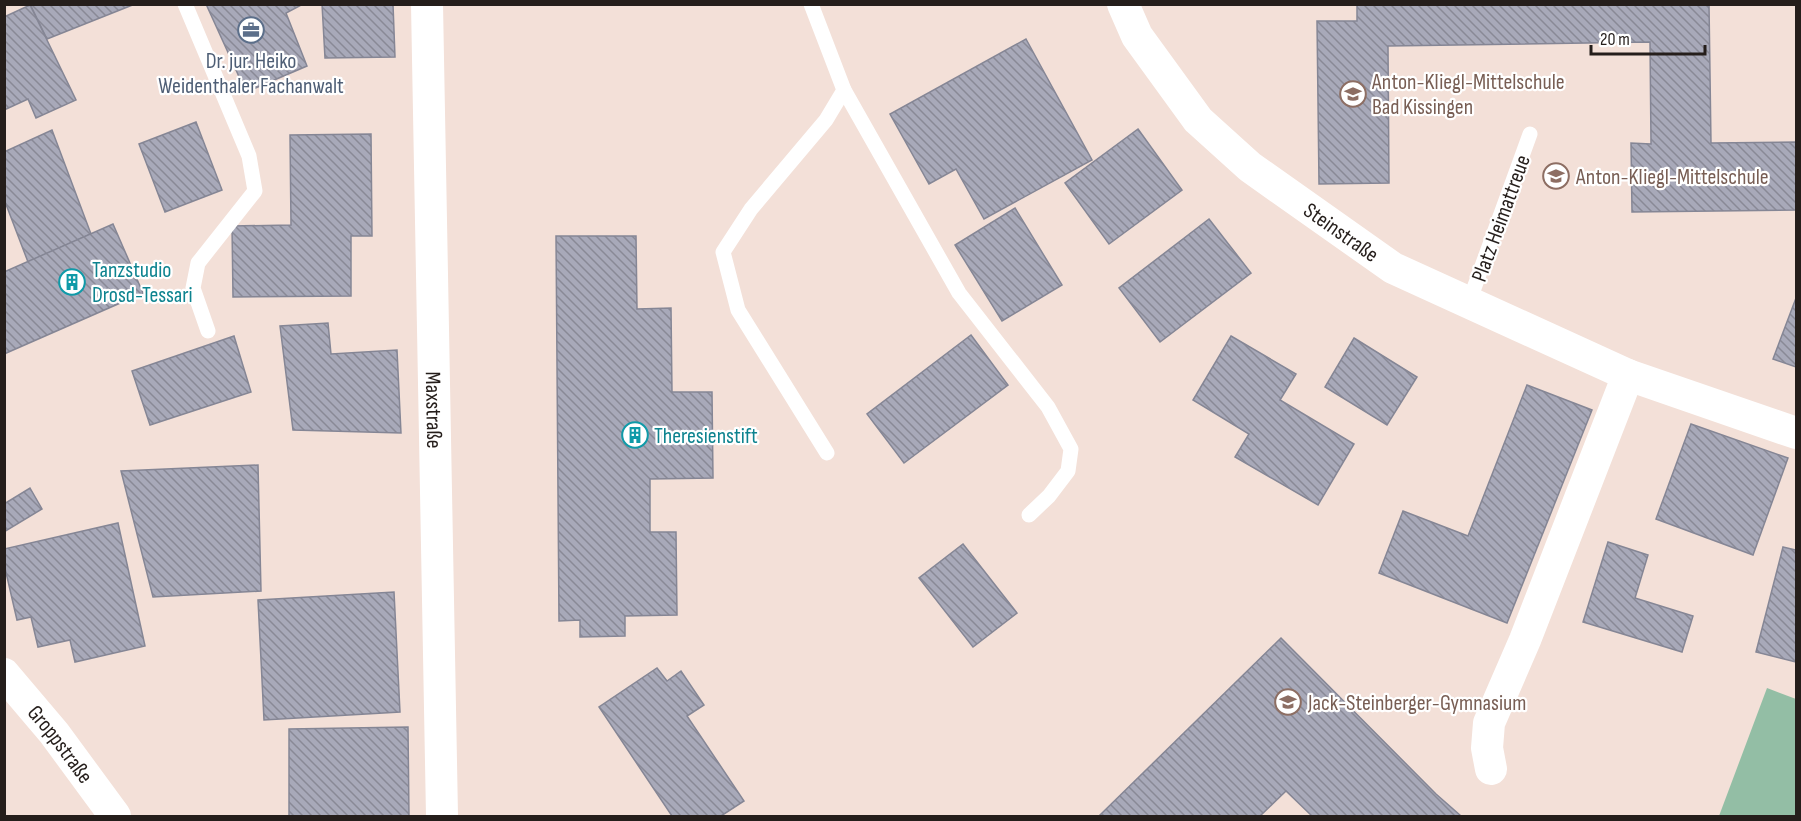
<svg xmlns="http://www.w3.org/2000/svg" width="1801" height="821" font-family="'Sofia Sans Condensed',sans-serif">
<style>
.grass{fill:#93bea5}
.building{fill:url(#building-back-hatch);stroke:#858695;stroke-width:1.5}
.lines{fill:none;stroke-linecap:round;stroke-linejoin:round}
.lane{stroke:#fff;stroke-width:15}
.street{stroke:#fff;stroke-width:32}
.labels{text-anchor:middle;stroke-width:4.5;stroke-linejoin:round;paint-order:stroke}
.service-label{font-size:22px;fill:#4e5e75;stroke:#fff}
.education-label{font-size:22px;fill:#785e54;stroke:#fff;text-anchor:start}
.street-label{font-size:22px;fill:#251e1b;stroke:#fff}
.culture-label{font-size:22px;fill:#0d838f;stroke:#fff;text-anchor:start}
</style>
<defs>
<pattern id="building-back-hatch" width="6" height="6" patternUnits="userSpaceOnUse" patternTransform="scale(1.5)"><rect width="6" height="6" fill="#a8a9b9"/><path d="M-1 5l2 2M0 0l6 6M5-1l2 2" fill="none" stroke="#898996"/></pattern>
</defs>
<rect width="100%" height="100%" fill="#f3e0d8"/>
<polygon class="grass" points="1767,688 1796,699 1796,816 1719,816"/>
<g class="building">
<polygon points="30,4 135,4 47,39"/>
<polygon points="206,4 303,4 286,13 307,66 246,92"/>
<polygon points="322,4 393,4 395,57 325,58"/>
<polygon points="1357,4 1709,4 1711,143 1796,142 1796,210 1632,212 1631,143 1651,144 1650,42 1388,46 1389,183 1319,184 1317,21 1357,21"/>
<polygon points="30,5 76,100 36,118 28,99 4,110 4,17"/>
<polygon points="1026,39 1092,160 984,219 956,169 929,184 890,114"/>
<polygon points="196,122 222,190 165,212 139,144"/>
<polygon points="1138,129 1182,190 1109,244 1065,183"/>
<polygon points="52,130 91,234 28,262 4,199 4,152"/>
<polygon points="371,134 372,236 351,236 351,296 233,297 232,226 291,225 290,135"/>
<polygon points="1015,208 1062,285 1002,321 955,245"/>
<polygon points="1209,219 1251,273 1160,342 1119,288"/>
<polygon points="113,224 143,293 4,354 4,272"/>
<polygon points="556,236 636,236 637,309 671,308 672,392 712,392 713,478 650,479 650,532 676,532 677,615 625,616 625,636 580,637 580,620 559,621"/>
<polygon points="1796,298 1796,367 1773,359"/>
<polygon points="328,323 331,354 397,350 401,433 293,430 280,326"/>
<polygon points="971,335 1008,385 904,463 867,414"/>
<polygon points="234,336 251,392 150,425 132,371"/>
<polygon points="1231,336 1296,374 1280,400 1354,444 1318,505 1235,457 1249,434 1193,400"/>
<polygon points="1354,338 1417,377 1387,425 1325,387"/>
<polygon points="1527,385 1592,410 1507,623 1379,573 1403,511 1468,536"/>
<polygon points="1691,424 1788,458 1753,555 1656,519"/>
<polygon points="258,465 261,591 153,597 121,471"/>
<polygon points="30,488 42,509 4,532 4,504"/>
<polygon points="118,523 145,646 75,662 70,640 38,647 31,617 17,620 4,564 4,549"/>
<polygon points="1608,542 1648,555 1635,598 1693,616 1682,652 1583,622"/>
<polygon points="963,544 1017,613 973,647 919,578"/>
<polygon points="1783,547 1796,550 1796,662 1756,652"/>
<polygon points="394,592 400,712 264,720 258,600"/>
<polygon points="1281,638 1436,794 1461,816 1312,816 1286,791 1260,816 1099,816"/>
<polygon points="657,668 667,681 681,671 704,705 687,716 744,801 721,816 672,816 599,707"/>
<polygon points="408,727 409,816 289,816 289,729"/>
</g>
<g class="lines">
<g class="lane">
<polyline points="185,4 249,156 255,191 198,263 193,288 208,331"/>
<polyline points="811,4 844,90 826,120 751,209 723,252 738,310 827,453"/>
<polyline points="844,90 959,293 1048,407 1071,449 1068,471 1049,496 1029,515"/>
<polyline points="1469,302 1530,134"/>
</g>
<g class="street">
<path id="s1" d="M427,4L442,816"/>
<path id="s2" d="M1123,4L1137,36L1198,120L1250,167L1393,268L1628,375L1796,433"/>
<path id="s3" d="M4,674L54,733L115,816"/>
<polyline points="1491,769 1487,748 1489,723 1525,640 1628,375"/>
</g>
</g>
<defs>
<g id="office-ring" transform="scale(1.35)"><circle r="9.5" fill="#fff" stroke="#5c6f8a" stroke-width="1.5"/><path d="M-6-3h4V-5.5h4V-3h4V5H-6ZM-1-4.5V-3h2v-1.5ZM-6 0V1H6V0Z" fill="#5c6f8a"/></g>
<g id="school-ring" transform="scale(1.35)"><circle r="9.5" fill="#fff" stroke="#8d6e63" stroke-width="1.5"/><path d="M0-5L7-2L0 1L-7-2ZM-4 1L0 2.5L4 1V4Q0 6-4 4Z" fill="#8d6e63"/></g>
<g id="building-ring" transform="scale(1.35)"><circle r="9.5" fill="#fff" stroke="#0f9aa8" stroke-width="1.5"/><path d="M-4-6H4V6H1V3H-1V6H-4ZM-2.5-4.3h1.7v1.8h-1.7ZM.8-4.3h1.7v1.8H.8ZM-2.5-1h1.7V.8h-1.7ZM.8-1h1.7V.8H.8Z" fill="#0f9aa8"/></g>
</defs>
<g fill-rule="evenodd">
<use href="#office-ring" x="251" y="30"/>
<use href="#school-ring" x="1353" y="94"/>
<use href="#school-ring" x="1556" y="176"/>
<use href="#building-ring" x="72" y="282"/>
<use href="#building-ring" x="635" y="435"/>
<use href="#school-ring" x="1288" y="702"/>
</g>
<g class="labels">
<g class="service-label">
<text x="251" y="68">Dr. jur. Heiko<tspan x="251" dy="25">Weidenthaler Fachanwalt</tspan></text>
</g>
<g class="education-label">
<text x="1372" y="89">Anton-Kliegl-Mittelschule<tspan x="1372" dy="25">Bad Kissingen</tspan></text>
<text x="1576" y="184">Anton-Kliegl-Mittelschule</text>
<text x="1308" y="710">Jack-Steinberger-Gymnasium</text>
</g>
<g class="street-label">
<text transform="translate(1500 218) rotate(-70)" y="8">Platz Heimattreue</text>
<text dy="8" stroke="none"><textPath href="#s2" startOffset="321">Steinstraße</textPath></text>
<text dy="8" stroke="none"><textPath href="#s1" startOffset="406">Maxstraße</textPath></text>
<text dy="8" stroke="none"><textPath href="#s3" startOffset="90">Groppstraße</textPath></text>
</g>
<g class="culture-label">
<text x="92" y="277">Tanzstudio<tspan x="92" dy="25">Drosd-Tessari</tspan></text>
<text x="654" y="443">Theresienstift</text>
</g>
</g>
<rect width="1801" height="821" fill="none" stroke="#251e1b" stroke-width="12"/>
<path d="M1591 45v9h114v-9" fill="none" stroke="#251e1b" stroke-width="3"/>
<text x="1600" y="45" font-size="18" fill="#251e1b" stroke="#ffffff" stroke-width="4.5" paint-order="stroke">20 m</text>
</svg>
